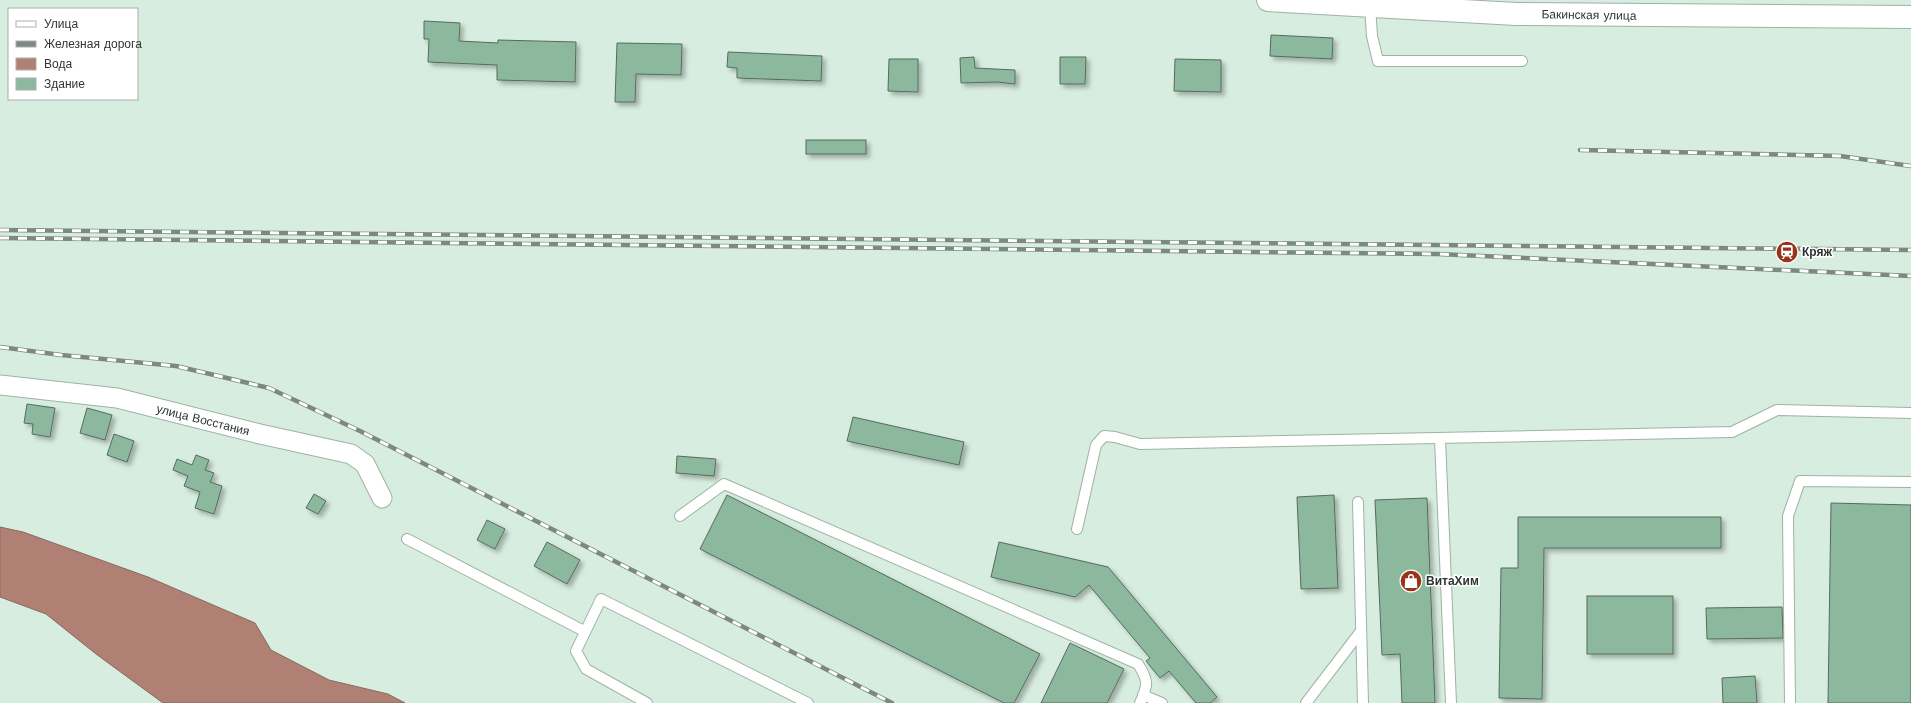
<svg xmlns="http://www.w3.org/2000/svg" width="1911" height="703" font-family="'Work Sans',sans-serif">
<style>
.water{fill:#b08074;stroke:#896a60}
.building{fill:#8cb99d;stroke:#576a5e;filter:url(#shadow)}
.lines{fill:none;stroke-linecap:round;stroke-linejoin:round}
.service-casing{stroke:#9eb2a5;stroke-width:12}
.minor-casing{stroke:#9eb2a5;stroke-width:21}
.secondary-casing{stroke:#9eb2a5;stroke-width:24}
.service{stroke:#fff;stroke-width:10}
.minor{stroke:#fff;stroke-width:19}
.secondary{stroke:#fff;stroke-width:22}
.rail-casing{stroke:#7b8980;stroke-width:4.5}
.rail{stroke:#fff;stroke-width:3;stroke-dasharray:9;stroke-linecap:butt}
.labels{text-anchor:middle;stroke-width:3;stroke-linejoin:round;paint-order:stroke}
.street-label{font-size:12px;fill:#2e3631;stroke:#fff}
.poi-label{font-size:12px;font-weight:bold;fill:#2e3631;stroke:#fff;text-anchor:start}
</style>
<defs>
<filter id="shadow"><feDropShadow dx="3.5" dy="3.5" stdDeviation="2" flood-color="#0004"/></filter>
</defs>
<rect width="100%" height="100%" fill="#d7eddf"/>
<polygon class="water" points="0,527 23,532 148,577 255,623 271,650 329,680 388,694 405,703 163,703 96,654 46,614 0,597"/>
<g class="building">
<polygon points="424,21 460,23 459,41 498,43 498,40 576,42 575,82 497,80 497,65 428,62 429,39 424,39"/>
<polygon points="1271,35 1333,38 1332,59 1270,56"/>
<polygon points="617,43 682,44 681,75 636,74 635,102 615,102"/>
<polygon points="728,52 822,56 821,81 737,78 737,68 727,67"/>
<polygon points="974,57 975,68 1015,70 1015,84 997,82 961,83 960,58"/>
<polygon points="1060,57 1086,57 1085,84 1060,84"/>
<polygon points="889,59 918,59 918,92 888,91"/>
<polygon points="1175,59 1221,60 1221,92 1174,91"/>
<rect x="806" y="140" width="60" height="14"/>
<polygon points="27,404 55,408 50,437 32,434 33,424 24,423"/>
<polygon points="87,408 112,415 105,440 80,433"/>
<polygon points="853,417 964,442 959,465 847,441"/>
<polygon points="114,434 134,441 127,462 107,455"/>
<polygon points="196,455 209,460 205,470 214,473 210,482 222,486 214,514 195,508 200,492 184,486 188,476 173,470 177,459 192,465"/>
<polygon points="677,456 716,459 714,476 676,473"/>
<polygon points="314,494 326,501 318,514 306,508"/>
<polygon points="727,495 1040,654 1014,703 1004,703 700,549"/>
<polygon points="1334,495 1338,588 1301,589 1297,497"/>
<polygon points="1427,498 1435,703 1402,703 1400,654 1382,655 1375,500"/>
<polygon points="1831,503 1911,505 1911,703 1828,703"/>
<polygon points="1518,517 1721,517 1721,548 1544,548 1542,699 1499,698 1501,568 1518,568"/>
<polygon points="487,520 505,529 495,549 477,540"/>
<polygon points="547,542 580,560 567,584 534,566"/>
<polygon points="999,542 1108,567 1217,697 1210,703 1196,703 1169,671 1160,678 1146,661 1150,658 1089,585 1075,597 991,577"/>
<rect x="1587" y="596" width="86" height="58"/>
<polygon points="1782,607 1783,638 1707,639 1706,608"/>
<polygon points="1070,643 1124,669 1107,703 1041,703"/>
<polygon points="1755,676 1757,703 1723,703 1722,678"/>
</g>
<g class="lines">
<g class="service-casing">
<g id="service">
<polyline points="1370,6 1372,36 1378,61 1522,61"/>
<polyline points="1440,439 1451,703"/>
<polyline points="1358,502 1363,703"/>
<path d="M680,516L724,484L1138,664C1149,681 1148,685 1140,703"/>
<polyline points="1077,529 1096,445 1104,436 1115,437 1140,444 1732,432 1777,410 1911,413"/>
<polyline points="407,539 584,631"/>
<polyline points="1143,695 1162,703"/>
<polyline points="647,703 586,669 576,651 601,599 808,703"/>
<polyline points="1306,703 1361,631"/>
<polyline points="1790,703 1788,516 1800,481 1911,482"/>
</g>
</g>
<g class="minor-casing">
<polyline id="minor" points="0,385 117,398 260,434 351,454 365,464 382,498"/>
</g>
<g class="secondary-casing">
<polyline id="secondary" points="1268,0 1516,14 1911,17"/>
</g>
<use href="#service" class="service"/>
<use href="#minor" class="minor"/>
<use href="#secondary" class="secondary"/>
<g class="rail-casing">
<g id="rail">
<polyline points="1580,150 1840,156 1911,166"/>
<polyline points="0,230 1911,250"/>
<polyline points="0,238 1438,254 1911,276"/>
<polyline points="0,347 61,355 176,366 269,388 360,431 892,703"/>
</g>
</g>
<use href="#rail" class="rail"/>
</g>
<defs>
<g id="station-disc" transform="scale(1.15)"><circle r="9.5" fill="#9b321a" stroke="#fff"/><path d="M-3-6H3Q5-6 5-4V2Q5 4 3 4L4.5 6H3L1.5 4h-3L-3 6H-4.5L-3 4Q-5 4-5 2V-4Q-5-6-3-6ZM-3.5-4v3h7v-3ZM-3.5 1v1.5H-2V1ZM2 1v1.5H3.5V1Z" fill="#fff"/></g>
<g id="shop-disc" transform="scale(1.15)"><circle r="9.5" fill="#9b321a" stroke="#fff"/><path d="M-5-2.5h2.3a2.7 3.5 0 0 1 5.4 0H5L5.5 6h-11ZM-1.5-2.5h3a1.5 2.3 0 0 0-3 0Z" fill="#fff"/></g>
</defs>
<g fill-rule="evenodd">
<use href="#station-disc" x="1787" y="252"/>
<use href="#shop-disc" x="1411" y="581"/>
</g>
<g class="labels">
<g class="street-label">
<text transform="translate(1589 15) rotate(1)" y="4">Бакинская улица</text>
<text transform="translate(203 420) rotate(14)" y="4">улица Восстания</text>
</g>
<g class="poi-label">
<text x="1802" y="256">Кряж</text>
<text x="1426" y="585">ВитаХим</text>
</g>
</g>
<rect x="8" y="8" width="130" height="92" fill="#ffffff" stroke="#abafad"/>
<rect x="16" y="21" width="20" height="6" fill="#ffffff" stroke="#abafad"/>
<text x="44" y="28" font-size="12" fill="#2e3631">Улица</text>
<rect x="16" y="41" width="20" height="6" fill="#7b8980" stroke="#abafad"/>
<text x="44" y="48" font-size="12" fill="#2e3631">Железная дорога</text>
<rect x="16" y="58" width="20" height="12" fill="#b08074" stroke="#abafad"/>
<text x="44" y="68" font-size="12" fill="#2e3631">Вода</text>
<rect x="16" y="78" width="20" height="12" fill="#8cb99d" stroke="#abafad"/>
<text x="44" y="88" font-size="12" fill="#2e3631">Здание</text>
</svg>
